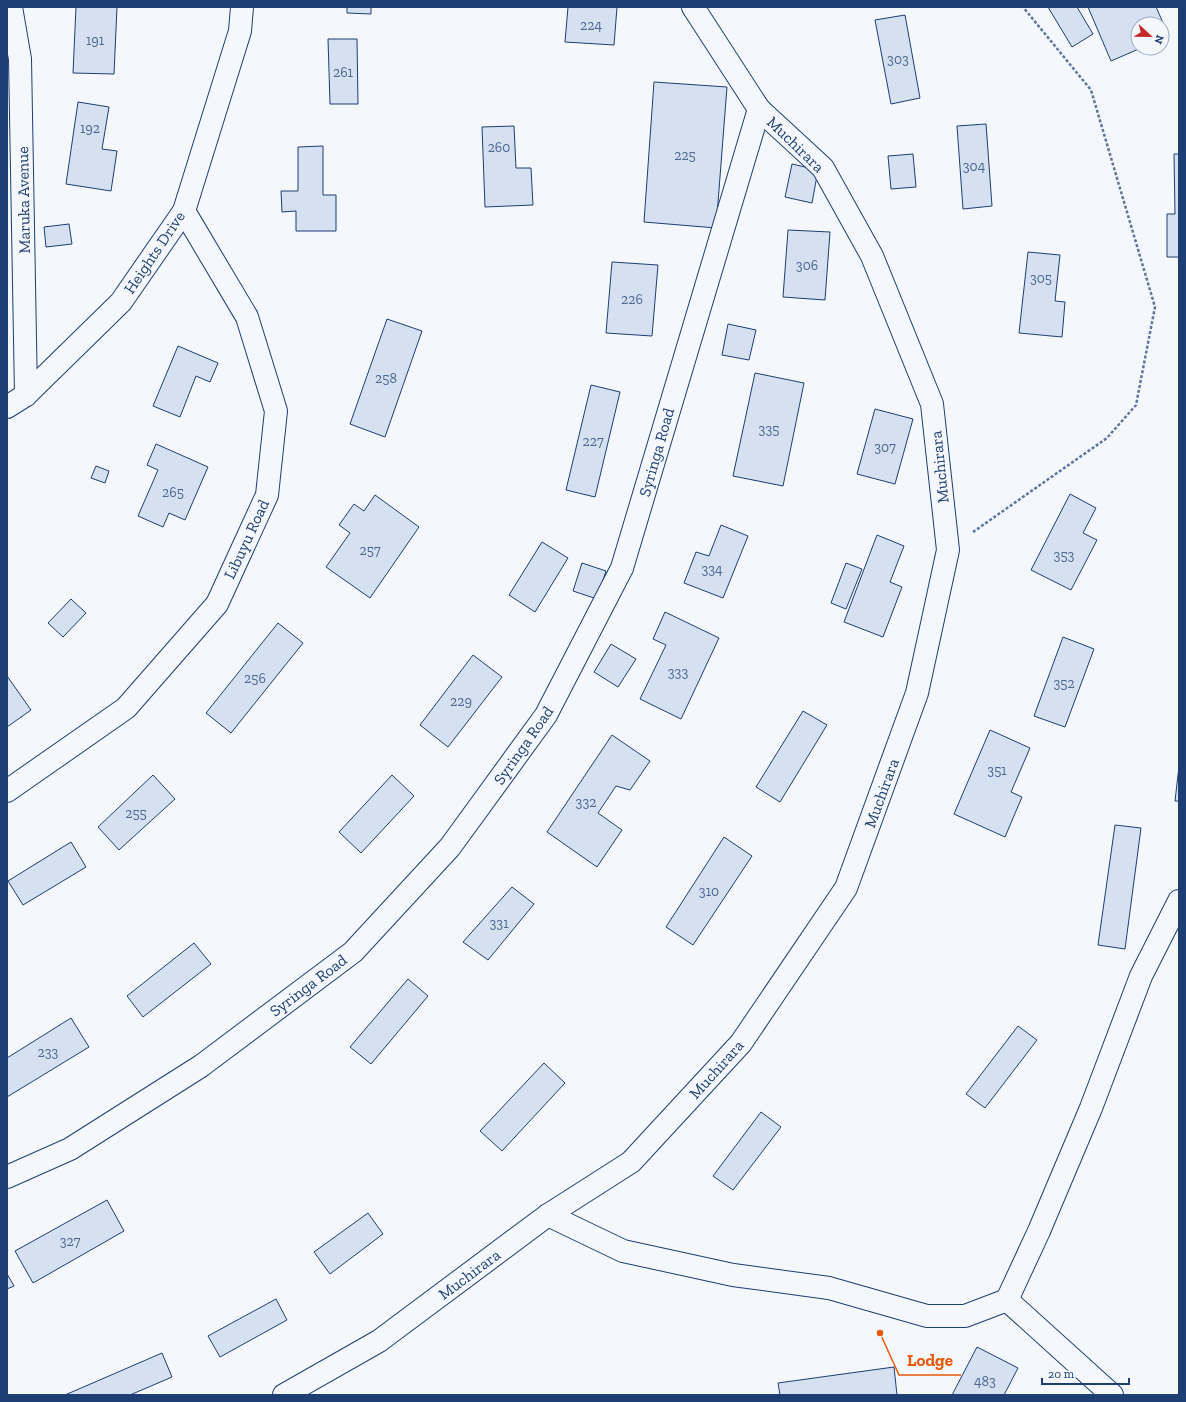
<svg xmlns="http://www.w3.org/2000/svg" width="1186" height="1402" font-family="'Zilla Slab',serif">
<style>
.building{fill:#d5e0f0;stroke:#1d3f73}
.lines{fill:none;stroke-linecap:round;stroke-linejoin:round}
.minor-casing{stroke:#1d3f73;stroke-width:24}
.path{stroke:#5e769c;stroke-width:2.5;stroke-dasharray:3 2;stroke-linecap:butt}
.minor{stroke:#f4f7fb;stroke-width:22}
.labels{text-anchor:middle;stroke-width:3;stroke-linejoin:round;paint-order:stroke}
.number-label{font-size:14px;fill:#4b6792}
.street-label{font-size:16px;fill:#1d3f73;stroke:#f4f7fb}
.leader{fill:none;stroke:#e8590c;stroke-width:1.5}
.callout-dot{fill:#e8590c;stroke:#f4f7fb;stroke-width:1.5}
.callout-label{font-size:17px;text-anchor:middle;font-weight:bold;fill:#e8590c;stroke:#f4f7fb;stroke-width:3;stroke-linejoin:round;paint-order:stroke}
</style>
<rect width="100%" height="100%" fill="#f4f7fb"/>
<g class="building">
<polygon points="76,7 117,7 114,74 73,73"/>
<polygon points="347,7 371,7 371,14 347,13"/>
<polygon points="568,7 617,7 614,45 565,42"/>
<polygon points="1048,7 1077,7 1093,34 1072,47"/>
<polygon points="1088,7 1156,7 1169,36 1162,39 1162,24 1138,24 1138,48 1141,48 1111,61"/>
<polygon points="905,15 920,98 891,104 875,20"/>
<polygon points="328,39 357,39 358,104 330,104"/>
<polygon points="654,82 727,87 716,228 644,222"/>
<polygon points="78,102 109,107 102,149 117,151 111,191 66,184"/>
<polygon points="986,124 992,206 963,209 957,126"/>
<polygon points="514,126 516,168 531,168 533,205 485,207 482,127"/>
<polygon points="323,146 323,195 336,195 336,231 296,231 296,211 282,212 281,191 298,191 298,147"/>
<polygon points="913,154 916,187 891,189 888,156"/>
<polygon points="1174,154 1179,154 1179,257 1167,257 1167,214 1175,214"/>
<polygon points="792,164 818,170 812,203 785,197"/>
<polygon points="69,224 72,244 46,247 44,227"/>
<polygon points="788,230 830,232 825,300 783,297"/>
<polygon points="1028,252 1060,255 1055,301 1065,302 1062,337 1019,333"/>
<polygon points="612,262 658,265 652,336 606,333"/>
<polygon points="387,319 422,331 385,437 350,424"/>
<polygon points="728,324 756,330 749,360 722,355"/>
<polygon points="178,346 218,363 210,382 196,376 180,417 153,406"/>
<polygon points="755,373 804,383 783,486 733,476"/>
<polygon points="591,385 620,392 595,497 566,490"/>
<polygon points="875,409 913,419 895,484 857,474"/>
<polygon points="156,444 208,467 185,520 169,513 163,527 138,516 158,470 147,465"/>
<polygon points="96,466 109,471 105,483 91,478"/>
<polygon points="1070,494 1096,508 1083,533 1097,540 1071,590 1031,570"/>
<polygon points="375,495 419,527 370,598 326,567 350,533 339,525 354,504 364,511"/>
<polygon points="721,525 748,536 723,598 684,583 696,552 709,556"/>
<polygon points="877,535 904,546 890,582 902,587 883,637 844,622"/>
<polygon points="542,542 568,558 535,612 509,595"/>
<polygon points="582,563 606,571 597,599 573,591"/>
<polygon points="846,563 862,569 846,609 831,603"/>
<polygon points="71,599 86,613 63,637 48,623"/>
<polygon points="665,612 719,638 681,719 640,699 666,645 653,639"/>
<polygon points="278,623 303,643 231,733 206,713"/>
<polygon points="1063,637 1094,649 1065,727 1034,716"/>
<polygon points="611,644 636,659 618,687 594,672"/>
<polygon points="473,655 502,677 448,747 420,725"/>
<polygon points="7,676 31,710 7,727"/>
<polygon points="803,711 827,725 780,802 756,787"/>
<polygon points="990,730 1030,748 1011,792 1022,797 1005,837 954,814"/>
<polygon points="612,735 650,761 630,790 616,786 598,813 622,830 597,867 547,832"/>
<polygon points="1179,766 1179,801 1175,801"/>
<polygon points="153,775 175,799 119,850 98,827"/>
<polygon points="392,775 414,796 361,853 339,832"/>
<polygon points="1115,825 1141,828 1125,949 1098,945"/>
<polygon points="724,837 752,856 693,945 666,927"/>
<polygon points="71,842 86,867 23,905 8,881"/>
<polygon points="512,887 534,904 488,960 463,942"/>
<polygon points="194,943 211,964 143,1017 127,996"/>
<polygon points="408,979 428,996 371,1064 350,1047"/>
<polygon points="71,1018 89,1047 7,1097 7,1058"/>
<polygon points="1018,1026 1037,1040 985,1108 966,1094"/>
<polygon points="544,1063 565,1083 502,1151 480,1131"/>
<polygon points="761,1112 781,1127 733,1190 713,1176"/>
<polygon points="107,1200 124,1231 33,1283 15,1251"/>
<polygon points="368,1213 383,1234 330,1274 314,1252"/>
<polygon points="7,1274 14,1286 7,1289"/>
<polygon points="276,1299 287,1320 220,1357 208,1336"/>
<polygon points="977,1347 1018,1368 1004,1395 952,1395"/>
<polygon points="162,1353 172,1377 130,1395 65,1395"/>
<polygon points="894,1367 897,1395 780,1395 778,1383"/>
</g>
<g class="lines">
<g class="minor-casing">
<g id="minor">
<polyline points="11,7 20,59 26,395"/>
<polyline points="7,407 26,395 121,302 184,211 240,31 242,7"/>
<polyline points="7,791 126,708 217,604 267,495 276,411 247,317 184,211"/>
<polyline points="7,1177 70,1149 201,1066 353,952 450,847 546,715 622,568 759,109"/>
<polyline points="548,1215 623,1251 733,1275 829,1288 927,1316 965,1316 1007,1300 1039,1231 1091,1108 1141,976 1179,901"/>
<polyline points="1007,1300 1112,1395"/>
<polyline points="284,1395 379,1341 548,1215 631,1162 741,1043 846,888 917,693 948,550 932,404 872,256 823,168 759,109 693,7"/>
</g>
</g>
<polyline class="path" points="973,532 1107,438 1136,405 1155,307 1091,90 1023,7"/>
<use href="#minor" class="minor"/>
</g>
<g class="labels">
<g class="number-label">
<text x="591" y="30">224</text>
<text x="95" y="45">191</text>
<text x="898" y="64">303</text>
<text x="343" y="77">261</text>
<text x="90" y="133">192</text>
<text x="499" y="152">260</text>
<text x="685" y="160">225</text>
<text x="974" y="171">304</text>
<text x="807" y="270">306</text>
<text x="1041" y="283">305</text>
<text x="632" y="304">226</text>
<text x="386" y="383">258</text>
<text x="769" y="434">335</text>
<text x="593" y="446">227</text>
<text x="885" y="452">307</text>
<text x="173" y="497">265</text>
<text x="370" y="555">257</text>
<text x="1064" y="560">353</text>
<text x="712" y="574">334</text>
<text x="678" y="677">333</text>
<text x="255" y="683">256</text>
<text x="1064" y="688">352</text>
<text x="461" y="706">229</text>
<text x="997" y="775">351</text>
<text x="586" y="807">332</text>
<text x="136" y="818">255</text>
<text x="709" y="896">310</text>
<text x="499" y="928">331</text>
<text x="48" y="1057">233</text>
<text x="70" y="1246">327</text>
<text x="985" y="1386">483</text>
</g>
<g class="street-label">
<text transform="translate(796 144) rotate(44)" y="6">Muchirara</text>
<text transform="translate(23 200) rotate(-91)" y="6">Maruka Avenue</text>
<text transform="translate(154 252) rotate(-56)" y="6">Heights Drive</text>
<text transform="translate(656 452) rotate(-74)" y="6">Syringa Road</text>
<text transform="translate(939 467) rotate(-96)" y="6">Muchirara</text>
<text transform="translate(246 539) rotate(-65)" y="6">Libuyu Road</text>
<text transform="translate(523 745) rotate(-55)" y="6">Syringa Road</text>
<text transform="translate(881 793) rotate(-70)" y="6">Muchirara</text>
<text transform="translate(308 985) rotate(-37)" y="6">Syringa Road</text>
<text transform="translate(716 1069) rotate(-48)" y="6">Muchirara</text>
<text transform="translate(469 1274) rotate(-37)" y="6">Muchirara</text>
</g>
</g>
<path class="leader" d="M880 1333L899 1375H961"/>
<circle class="callout-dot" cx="880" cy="1333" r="4"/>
<g class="callout-label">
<text x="930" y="1366">Lodge</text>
</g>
<rect width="1186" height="1402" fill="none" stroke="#1d3f73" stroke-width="16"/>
<g transform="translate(1150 36) rotate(112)"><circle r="19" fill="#f4f7fb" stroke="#9eadc5"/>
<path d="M0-3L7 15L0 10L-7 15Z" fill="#c62828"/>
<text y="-6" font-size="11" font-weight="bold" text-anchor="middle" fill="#1d3f73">N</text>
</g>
<path d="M1042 1378v6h87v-6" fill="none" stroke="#1d3f73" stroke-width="2"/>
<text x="1048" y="1378" font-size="12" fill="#1d3f73" stroke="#f4f7fb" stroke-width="3" paint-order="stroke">20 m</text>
</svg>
